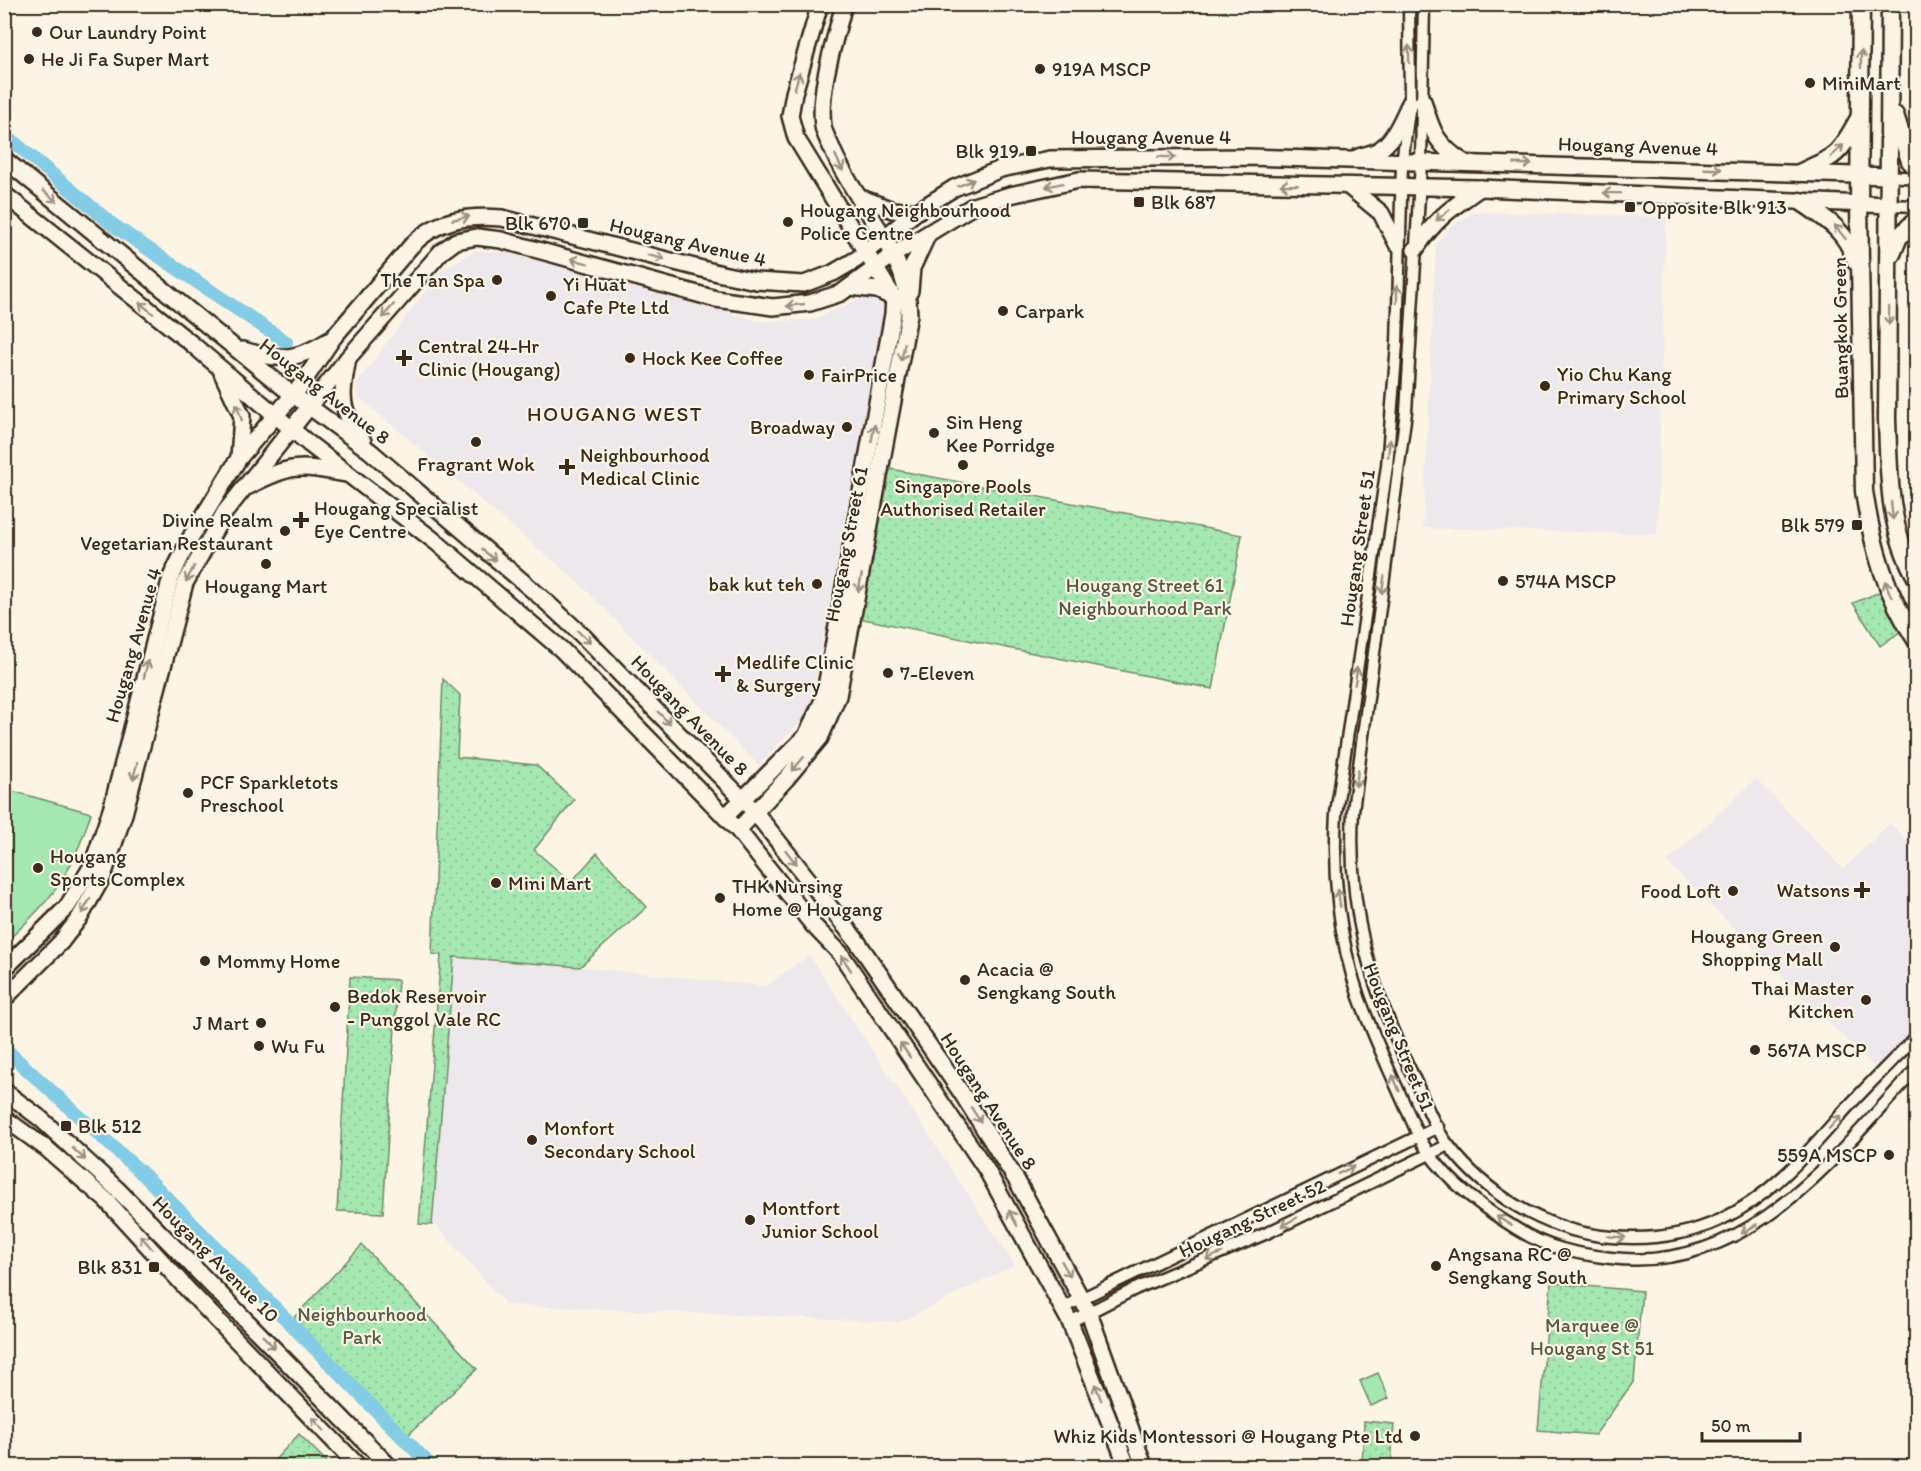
<svg xmlns="http://www.w3.org/2000/svg" width="1921" height="1471" font-family="Itim,sans-serif">
<style>
.built{fill:#ede8ec}
.grass{fill:url(#grass-dots);stroke:#708868;stroke-width:1.5}
.garden{fill:#a5e7b1;stroke:#708868;stroke-width:1.5}
.lines{fill:none;stroke-linecap:round;stroke-linejoin:round}
.canal{stroke:#84cbe5;stroke-width:14}
.street-casing{stroke:#3b2a1e;stroke-width:15}
.secondary-casing{stroke:#3b2a1e;stroke-width:20}
.primary-casing{stroke:#3b2a1e;stroke-width:21}
.street{stroke:#fcf5e5;stroke-width:10}
.secondary{stroke:#fcf5e5;stroke-width:15}
.primary{stroke:#fcf5e5;stroke-width:16}
.oneway{stroke:#9c9082}
.poi-dot{fill:#3b2a1e;stroke:#fcf5e5;stroke-width:2}
.labels{text-anchor:middle;stroke-width:4.5;stroke-linejoin:round;paint-order:stroke}
.poi-label{font-size:20px;fill:#3b2a1e;stroke:#fcf5e5;text-anchor:start}
.street-label{font-size:20px;fill:#3b2a1e;stroke:#fcf5e5}
.park-label{font-size:20px;fill:#565943;stroke:#fcf5e5}
.neighbourhood-label{font-size:21px;letter-spacing:1.5px;fill:#3b2a1e;stroke:#fcf5e5}
</style>
<defs>
<pattern id="grass-dots" width="8" height="8" patternUnits="userSpaceOnUse" patternTransform="scale(1.5)"><rect width="8" height="8" fill="#a5e7b1"/><path d="M2 2h.1M6 6h.1" fill="none" stroke="#8fc698" stroke-width="1.8" stroke-linecap="round"/></pattern>
</defs>
<rect width="100%" height="100%" fill="#fcf5e5"/>
<filter id="ink" filterUnits="userSpaceOnUse"><feTurbulence type="fractalNoise" baseFrequency=".0167" numOctaves="2"/><feDisplacementMap in="SourceGraphic" scale="12" xChannelSelector="R" yChannelSelector="G"/><feConvolveMatrix kernelMatrix="1 2 1 2 8 2 1 2 1" color-interpolation-filters="sRGB"/></filter>
<g filter="url(#ink)">
<g class="built">
<polygon points="1474,212 1666,217 1657,534 1423,528 1436,244 1453,225"/>
<polygon points="475,251 504,252 759,321 812,320 867,296 885,305 809,714 758,765 578,582 356,395 357,383 441,270"/>
<polygon points="1756,779 1843,869 1890,823 1916,852 1916,1025 1876,1069 1667,862"/>
<polygon points="809,955 1015,1265 900,1322 506,1305 433,1222 452,958 602,969 766,986"/>
</g>
<g class="grass">
<polygon points="885,468 1242,535 1213,689 858,618"/>
<polygon points="1887,589 1907,627 1880,646 1853,603"/>
<polygon points="443,679 460,695 457,757 536,765 574,800 534,850 571,882 597,853 647,907 580,967 454,957 432,1225 419,1224 441,955 432,954"/>
<polygon points="350,977 398,980 383,1213 337,1211"/>
<polygon points="362,1245 477,1369 401,1442 285,1327"/>
<polygon points="1551,1283 1642,1291 1634,1381 1595,1435 1538,1430"/>
<polygon points="1364,1421 1394,1424 1391,1466 1362,1466"/>
<polygon points="299,1434 331,1466 269,1466"/>
</g>
<g class="garden">
<path d="M5,789L91,813C70,879 54,896 5,943Z"/>
<polygon points="1378,1373 1389,1398 1371,1406 1360,1381"/>
</g>
<g class="lines">
<g class="canal">
<polyline points="4,134 113,225 286,342"/>
<polyline points="7,1051 145,1176 431,1466"/>
</g>
<g class="street-casing">
<g id="street">
<path d="M1409,4L1410,103L1402,163L1397,344L1387,466L1336,814C1332,874 1339,940 1359,997C1376,1044 1399,1091 1419,1137C1440,1176 1479,1206 1517,1229C1547,1248 1576,1254 1611,1258C1749,1274 1832,1160 1916,1069"/>
<path d="M1424,4L1421,163L1406,412L1353,811C1347,913 1371,989 1415,1080C1425,1102 1434,1127 1449,1146C1486,1194 1542,1228 1601,1236C1642,1241 1683,1237 1720,1220C1772,1196 1808,1152 1845,1110C1868,1085 1892,1061 1916,1037"/>
<polyline points="1889,176 1916,178"/>
<polyline points="1889,205 1916,206"/>
<polyline points="1062,1308 1438,1127"/>
<polyline points="1070,1322 1135,1289 1267,1233 1448,1145"/>
</g>
</g>
<g class="secondary-casing">
<g id="secondary">
<path d="M1423,101C1432,132 1437,146 1465,163"/>
<path d="M1358,157C1364,155 1371,154 1377,151C1394,142 1402,119 1410,103"/>
<polyline points="4,159 284,388 370,451 543,599 583,636 754,811 856,940 961,1092 1017,1181 1089,1313 1144,1466"/>
<polyline points="1348,186 1381,213 1397,244"/>
<polyline points="4,194 192,344 308,443 436,542 562,650 738,830 813,925 840,953 986,1169 1070,1322 1127,1466"/>
<polyline points="859,197 893,210 916,212"/>
<path d="M1415,250C1434,220 1451,208 1480,188"/>
<polyline points="850,287 877,290 894,298"/>
<polyline points="910,291 912,268 928,234"/>
<path d="M243,350C280,361 295,361 328,341"/>
<path d="M348,358C341,398 338,406 363,441"/>
<polyline points="222,373 242,416 239,458"/>
<path d="M249,486C291,464 299,465 346,474"/>
<polyline points="725,817 806,736 824,698 893,314 894,298 796,138 790,116 794,93 820,4"/>
<path d="M738,830L786,779L820,738L838,696L909,315C909,252 856,206 833,151C830,143 824,134 823,126C818,90 835,40 844,4"/>
<path d="M4,969L67,907L92,866L111,810L171,577L192,535L239,458L299,388L333,338L411,246C437,219 466,215 502,218L722,274L756,281L804,284L833,273L857,259L916,212L954,188L1001,169L1050,159L1248,157L1889,176"/>
<polyline points="4,999 61,942 80,917 103,876 124,814 185,583 225,512 348,358 441,252 456,241 477,237 501,240 716,299 773,307 810,303 841,293 893,255 973,206 1010,195 1079,180 1480,188 1889,205"/>
<polyline points="4,1091 41,1119 117,1189 389,1466"/>
<polyline points="4,1118 47,1149 106,1200 189,1291 358,1466"/>
</g>
</g>
<g class="primary-casing">
<g id="primary">
<path d="M1861,4L1859,204L1864,491C1872,546 1886,594 1916,640"/>
<path d="M1890,4L1887,419C1889,475 1888,528 1916,577"/>
<polyline points="1895,115 1910,161 1916,167"/>
<path d="M1799,173C1838,155 1838,156 1859,118"/>
<path d="M1800,201C1825,218 1847,231 1856,262"/>
<polyline points="1892,254 1899,237 1916,220"/>
</g>
</g>
<use href="#street" class="street"/>
<use href="#secondary" class="secondary"/>
<use href="#primary" class="primary"/>
</g>
<defs><path id="oneway-shaft" d="M-6 0H5M1.5-3L5.5 0L1.5 3" fill="none" stroke-width="1.6" stroke-linecap="round" stroke-linejoin="round" transform="scale(1.5)"/></defs>
<g class="oneway">
<use href="#oneway-shaft" transform="translate(1409 54) rotate(-91)"/>
<use href="#oneway-shaft" transform="translate(1861 59) rotate(-90)"/>
<use href="#oneway-shaft" transform="translate(797 81) rotate(-73)"/>
<use href="#oneway-shaft" transform="translate(1837 151) rotate(-44)"/>
<use href="#oneway-shaft" transform="translate(1167 157) rotate(1)"/>
<use href="#oneway-shaft" transform="translate(839 163) rotate(65)"/>
<use href="#oneway-shaft" transform="translate(1523 164) rotate(2)"/>
<use href="#oneway-shaft" transform="translate(1713 169) rotate(2)"/>
<use href="#oneway-shaft" transform="translate(966 183) rotate(-22)"/>
<use href="#oneway-shaft" transform="translate(1054 185) rotate(168)"/>
<use href="#oneway-shaft" transform="translate(1289 185) rotate(-179)"/>
<use href="#oneway-shaft" transform="translate(1612 193) rotate(-179)"/>
<use href="#oneway-shaft" transform="translate(50 196) rotate(39)"/>
<use href="#oneway-shaft" transform="translate(1443 215) rotate(141)"/>
<use href="#oneway-shaft" transform="translate(461 218) rotate(-11)"/>
<use href="#oneway-shaft" transform="translate(1840 232) rotate(-129)"/>
<use href="#oneway-shaft" transform="translate(656 257) rotate(14)"/>
<use href="#oneway-shaft" transform="translate(579 261) rotate(-165)"/>
<use href="#oneway-shaft" transform="translate(1397 294) rotate(-89)"/>
<use href="#oneway-shaft" transform="translate(795 305) rotate(174)"/>
<use href="#oneway-shaft" transform="translate(146 308) rotate(-141)"/>
<use href="#oneway-shaft" transform="translate(388 311) rotate(131)"/>
<use href="#oneway-shaft" transform="translate(1889 316) rotate(91)"/>
<use href="#oneway-shaft" transform="translate(903 352) rotate(100)"/>
<use href="#oneway-shaft" transform="translate(239 412) rotate(-109)"/>
<use href="#oneway-shaft" transform="translate(873 433) rotate(-80)"/>
<use href="#oneway-shaft" transform="translate(1389 448) rotate(-84)"/>
<use href="#oneway-shaft" transform="translate(1892 511) rotate(84)"/>
<use href="#oneway-shaft" transform="translate(489 555) rotate(40)"/>
<use href="#oneway-shaft" transform="translate(190 574) rotate(118)"/>
<use href="#oneway-shaft" transform="translate(860 583) rotate(101)"/>
<use href="#oneway-shaft" transform="translate(1383 585) rotate(98)"/>
<use href="#oneway-shaft" transform="translate(1888 589) rotate(-112)"/>
<use href="#oneway-shaft" transform="translate(584 637) rotate(44)"/>
<use href="#oneway-shaft" transform="translate(146 669) rotate(-76)"/>
<use href="#oneway-shaft" transform="translate(1356 676) rotate(-82)"/>
<use href="#oneway-shaft" transform="translate(664 718) rotate(46)"/>
<use href="#oneway-shaft" transform="translate(798 764) rotate(130)"/>
<use href="#oneway-shaft" transform="translate(135 771) rotate(105)"/>
<use href="#oneway-shaft" transform="translate(1357 778) rotate(98)"/>
<use href="#oneway-shaft" transform="translate(791 857) rotate(52)"/>
<use href="#oneway-shaft" transform="translate(1339 898) rotate(-98)"/>
<use href="#oneway-shaft" transform="translate(86 906) rotate(120)"/>
<use href="#oneway-shaft" transform="translate(846 963) rotate(-124)"/>
<use href="#oneway-shaft" transform="translate(905 1050) rotate(-124)"/>
<use href="#oneway-shaft" transform="translate(1396 1083) rotate(-113)"/>
<use href="#oneway-shaft" transform="translate(976 1115) rotate(58)"/>
<use href="#oneway-shaft" transform="translate(1835 1122) rotate(-49)"/>
<use href="#oneway-shaft" transform="translate(79 1154) rotate(43)"/>
<use href="#oneway-shaft" transform="translate(1346 1170) rotate(-25)"/>
<use href="#oneway-shaft" transform="translate(1013 1218) rotate(-118)"/>
<use href="#oneway-shaft" transform="translate(1504 1221) rotate(-148)"/>
<use href="#oneway-shaft" transform="translate(1289 1222) rotate(152)"/>
<use href="#oneway-shaft" transform="translate(1749 1229) rotate(149)"/>
<use href="#oneway-shaft" transform="translate(1617 1237) rotate(4)"/>
<use href="#oneway-shaft" transform="translate(146 1242) rotate(-132)"/>
<use href="#oneway-shaft" transform="translate(1214 1256) rotate(157)"/>
<use href="#oneway-shaft" transform="translate(1066 1269) rotate(61)"/>
<use href="#oneway-shaft" transform="translate(269 1342) rotate(45)"/>
<use href="#oneway-shaft" transform="translate(1098 1392) rotate(-111)"/>
<use href="#oneway-shaft" transform="translate(318 1424) rotate(-134)"/>
</g>
</g>
<g class="poi-dot">
<circle cx="37" cy="32" r="6"/>
<circle cx="29" cy="59" r="6"/>
<circle cx="1040" cy="69" r="6"/>
<circle cx="1810" cy="83" r="6"/>
<rect x="1025" y="145" width="12" height="12" rx="3"/>
<rect x="1133" y="196" width="12" height="12" rx="3"/>
<rect x="1624" y="201" width="12" height="12" rx="3"/>
<circle cx="788" cy="222" r="6"/>
<rect x="577" y="217" width="12" height="12" rx="3"/>
<circle cx="497" cy="280" r="6"/>
<circle cx="551" cy="296" r="6"/>
<circle cx="1003" cy="311" r="6"/>
<path d="M401 349h6v6h6v6h-6v6h-6v-6h-6v-6h6z"/>
<circle cx="630" cy="358" r="6"/>
<circle cx="809" cy="375" r="6"/>
<circle cx="1545" cy="386" r="6"/>
<circle cx="847" cy="427" r="6"/>
<circle cx="934" cy="433" r="6"/>
<circle cx="476" cy="442" r="6"/>
<circle cx="963" cy="465" r="6"/>
<path d="M564 458h6v6h6v6h-6v6h-6v-6h-6v-6h6z"/>
<path d="M298 511h6v6h6v6h-6v6h-6v-6h-6v-6h6z"/>
<rect x="1851" y="519" width="12" height="12" rx="3"/>
<circle cx="285" cy="531" r="6"/>
<circle cx="266" cy="564" r="6"/>
<circle cx="1503" cy="581" r="6"/>
<circle cx="817" cy="584" r="6"/>
<circle cx="888" cy="673" r="6"/>
<path d="M720 665h6v6h6v6h-6v6h-6v-6h-6v-6h6z"/>
<circle cx="188" cy="793" r="6"/>
<circle cx="38" cy="868" r="6"/>
<circle cx="496" cy="883" r="6"/>
<path d="M1859 881h6v6h6v6h-6v6h-6v-6h-6v-6h6z"/>
<circle cx="1733" cy="891" r="6"/>
<circle cx="720" cy="898" r="6"/>
<circle cx="1835" cy="947" r="6"/>
<circle cx="205" cy="961" r="6"/>
<circle cx="965" cy="980" r="6"/>
<circle cx="1866" cy="1000" r="6"/>
<circle cx="335" cy="1007" r="6"/>
<circle cx="261" cy="1023" r="6"/>
<circle cx="259" cy="1046" r="6"/>
<circle cx="1755" cy="1050" r="6"/>
<rect x="60" y="1120" width="12" height="12" rx="3"/>
<circle cx="532" cy="1140" r="6"/>
<circle cx="1889" cy="1155" r="6"/>
<circle cx="750" cy="1220" r="6"/>
<circle cx="1436" cy="1266" r="6"/>
<rect x="148" y="1261" width="12" height="12" rx="3"/>
<circle cx="1415" cy="1436" r="6"/>
</g>
<g class="labels">
<g class="poi-label">
<text x="49" y="39">Our Laundry Point</text>
<text x="41" y="66">He Ji Fa Super Mart</text>
<text x="1052" y="76">919A MSCP</text>
<text x="1822" y="90">MiniMart</text>
<text x="1019" y="158" text-anchor="end">Blk 919</text>
<text x="1151" y="209">Blk 687</text>
<text x="1642" y="214">Opposite Blk 913</text>
<text x="800" y="217">Hougang Neighbourhood<tspan x="800" dy="23">Police Centre</tspan></text>
<text x="571" y="230" text-anchor="end">Blk 670</text>
<text x="485" y="287" text-anchor="end">The Tan Spa</text>
<text x="563" y="291">Yi Huat<tspan x="563" dy="23">Cafe Pte Ltd</tspan></text>
<text x="1015" y="318">Carpark</text>
<text x="418" y="353">Central 24-Hr<tspan x="418" dy="23">Clinic (Hougang)</tspan></text>
<text x="642" y="365">Hock Kee Coffee</text>
<text x="1557" y="381">Yio Chu Kang<tspan x="1557" dy="23">Primary School</tspan></text>
<text x="821" y="382">FairPrice</text>
<text x="946" y="429">Sin Heng<tspan x="946" dy="23">Kee Porridge</tspan></text>
<text x="835" y="434" text-anchor="end">Broadway</text>
<text x="580" y="462">Neighbourhood<tspan x="580" dy="23">Medical Clinic</tspan></text>
<text x="476" y="471" text-anchor="middle">Fragrant Wok</text>
<text x="963" y="493" text-anchor="middle">Singapore Pools<tspan x="963" dy="23">Authorised Retailer</tspan></text>
<text x="314" y="515">Hougang Specialist<tspan x="314" dy="23">Eye Centre</tspan></text>
<text x="273" y="527" text-anchor="end">Divine Realm<tspan x="273" dy="23">Vegetarian Restaurant</tspan></text>
<text x="1845" y="532" text-anchor="end">Blk 579</text>
<text x="1515" y="588">574A MSCP</text>
<text x="805" y="591" text-anchor="end">bak kut teh</text>
<text x="266" y="593" text-anchor="middle">Hougang Mart</text>
<text x="736" y="669">Medlife Clinic<tspan x="736" dy="23">&amp; Surgery</tspan></text>
<text x="900" y="680">7-Eleven</text>
<text x="200" y="789">PCF Sparkletots<tspan x="200" dy="23">Preschool</tspan></text>
<text x="50" y="863">Hougang<tspan x="50" dy="23">Sports Complex</tspan></text>
<text x="508" y="890">Mini Mart</text>
<text x="732" y="893">THK Nursing<tspan x="732" dy="23">Home @ Hougang</tspan></text>
<text x="1850" y="897" text-anchor="end">Watsons</text>
<text x="1721" y="898" text-anchor="end">Food Loft</text>
<text x="1823" y="943" text-anchor="end">Hougang Green<tspan x="1823" dy="23">Shopping Mall</tspan></text>
<text x="217" y="968">Mommy Home</text>
<text x="977" y="976">Acacia @<tspan x="977" dy="23">Sengkang South</tspan></text>
<text x="1854" y="995" text-anchor="end">Thai Master<tspan x="1854" dy="23">Kitchen</tspan></text>
<text x="347" y="1003">Bedok Reservoir<tspan x="347" dy="23">- Punggol Vale RC</tspan></text>
<text x="249" y="1030" text-anchor="end">J Mart</text>
<text x="271" y="1053">Wu Fu</text>
<text x="1767" y="1057">567A MSCP</text>
<text x="78" y="1133">Blk 512</text>
<text x="544" y="1135">Monfort<tspan x="544" dy="23">Secondary School</tspan></text>
<text x="1877" y="1162" text-anchor="end">559A MSCP</text>
<text x="762" y="1215">Montfort<tspan x="762" dy="23">Junior School</tspan></text>
<text x="1448" y="1261">Angsana RC @<tspan x="1448" dy="23">Sengkang South</tspan></text>
<text x="142" y="1274" text-anchor="end">Blk 831</text>
<text x="1403" y="1443" text-anchor="end">Whiz Kids Montessori @ Hougang Pte Ltd</text>
</g>
<g class="street-label">
<text x="1151" y="144">Hougang Avenue 4</text>
<text transform="translate(1638 146) rotate(2)" y="7">Hougang Avenue 4</text>
<text transform="translate(688 242) rotate(13)" y="7">Hougang Avenue 4</text>
<text transform="translate(1840 328) rotate(-91)" y="7">Buangkok Green</text>
<text transform="translate(325 391) rotate(38)" y="7">Hougang Avenue 8</text>
<text transform="translate(846 544) rotate(-79)" y="7">Hougang Street 61</text>
<text transform="translate(1357 548) rotate(-82)" y="7">Hougang Street 51</text>
<text transform="translate(133 645) rotate(-74)" y="7">Hougang Avenue 4</text>
<text transform="translate(690 715) rotate(46)" y="7">Hougang Avenue 8</text>
<text transform="translate(1399 1037) rotate(68)" y="7">Hougang Street 51</text>
<text transform="translate(989 1101) rotate(57)" y="7">Hougang Avenue 8</text>
<text transform="translate(1252 1218) rotate(-25)" y="7">Hougang Street 52</text>
<text transform="translate(216 1259) rotate(45)" y="7">Hougang Avenue 10</text>
</g>
<g class="park-label">
<text x="1145" y="592">Hougang Street 61<tspan x="1145" dy="23">Neighbourhood Park</tspan></text>
<text x="362" y="1321">Neighbourhood<tspan x="362" dy="23">Park</tspan></text>
<text x="1592" y="1332">Marquee @<tspan x="1592" dy="23">Hougang St 51</tspan></text>
</g>
<g class="neighbourhood-label">
<text x="615" y="421">HOUGANG WEST</text>
</g>
</g>
<rect width="1921" height="1471" fill="none" stroke="#fcf5e5" stroke-width="24"/>
<rect x="12" y="12" width="1897" height="1447" fill="none" stroke="#3b2a1e" stroke-width="2" filter="url(#ink)"/>
<path d="M1702 1432v9h98v-9" fill="none" stroke="#3b2a1e" stroke-width="3"/>
<text x="1711" y="1432" font-size="18" fill="#3b2a1e" stroke="#fcf5e5" stroke-width="4.5" paint-order="stroke">50 m</text>
</svg>
